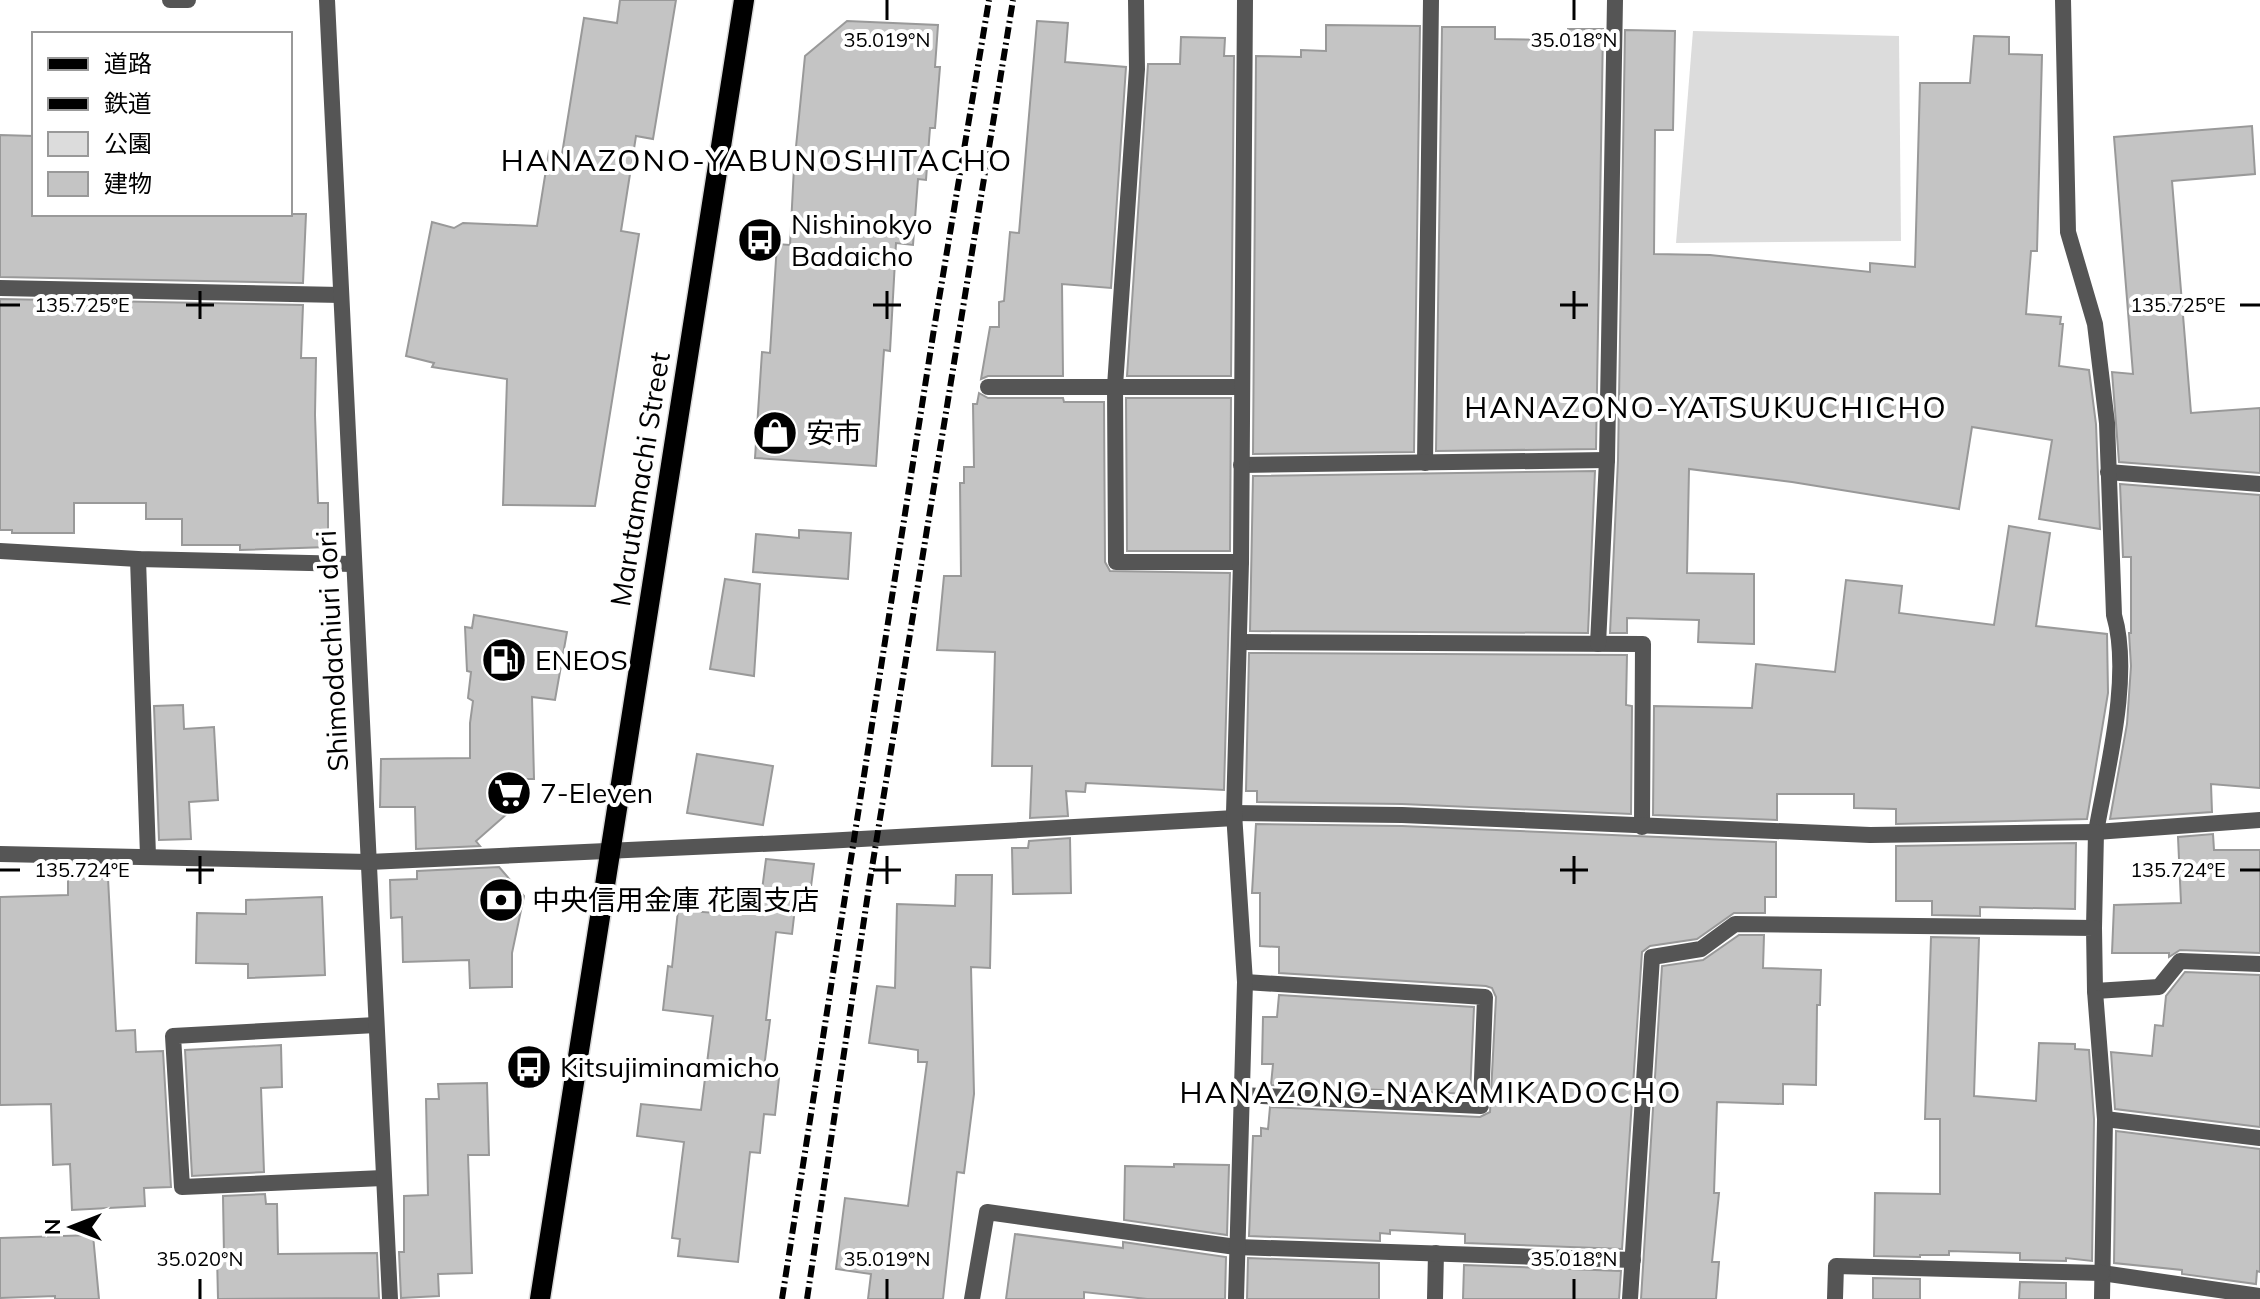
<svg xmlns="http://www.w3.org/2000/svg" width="2260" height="1299" font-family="Mulish,'Noto Sans JP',sans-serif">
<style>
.green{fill:#dcdcdc}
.building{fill:#c4c4c4;stroke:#999;stroke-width:2}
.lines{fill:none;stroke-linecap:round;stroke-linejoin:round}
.primary-casing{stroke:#dbdbdb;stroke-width:23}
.service{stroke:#555;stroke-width:16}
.minor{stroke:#555;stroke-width:16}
.primary{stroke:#000;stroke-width:20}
.rail{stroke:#000;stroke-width:6;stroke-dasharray:12 4 2 4;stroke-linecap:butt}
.ticks{fill:none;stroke:#000;stroke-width:3}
.labels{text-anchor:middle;stroke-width:8;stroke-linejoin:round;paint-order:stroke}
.poi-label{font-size:28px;fill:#000;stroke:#fff;text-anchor:start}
.street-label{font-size:28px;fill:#000;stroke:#fff}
.neighbourhood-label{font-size:30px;letter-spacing:2px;fill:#000;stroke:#fff}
.ticks-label{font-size:20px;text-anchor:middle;fill:#000;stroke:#fff;stroke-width:8;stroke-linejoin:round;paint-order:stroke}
</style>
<rect width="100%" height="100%" fill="#fff"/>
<polygon class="green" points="1693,31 1899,36 1901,241 1676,243"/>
<g class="building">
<polygon points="620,0 676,0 653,139 636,136 621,231 639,234 595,506 503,505 507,379 432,367 434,363 406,356 432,222 454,228 463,223 537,226 549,151 562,154 584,18 617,23"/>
<polygon points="847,21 938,25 935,67 940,67 935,128 930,128 926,180 918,179 913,245 896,243 890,351 884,350 876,466 755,458 762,352 770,353 777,244 790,245 794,167 805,56"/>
<polygon points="1037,21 1068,23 1065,62 1126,67 1111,288 1062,284 1063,376 988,376 981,379 990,327 999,327 999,302 1004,301 1010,232 1019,233"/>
<polygon points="1326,25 1420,26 1414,452 1253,454 1256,56 1301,57 1301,50 1326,51"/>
<polygon points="1442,27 1495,27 1495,39 1568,40 1568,29 1603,29 1596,449 1436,451"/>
<polygon points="1625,30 1675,31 1673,130 1655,130 1654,254 1710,255 1870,272 1870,263 1915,267 1920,83 1970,83 1974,36 2009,37 2009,54 2042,55 2037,251 2031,251 2026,314 2061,317 2060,324 2063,324 2059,366 2089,370 2096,424 2100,529 2039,519 2052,440 1972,427 1959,509 1792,482 1689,469 1687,573 1754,574 1754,644 1698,642 1699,620 1627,618 1627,633 1610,633 1618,460"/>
<polygon points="1181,37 1225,38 1224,56 1234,56 1231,376 1127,376 1148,64 1180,64"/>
<polygon points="2252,126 2255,174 2172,181 2191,413 2260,408 2260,473 2119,462 2112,372 2133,374 2114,137"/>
<polygon points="0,135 34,136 34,214 306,214 303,283 0,277"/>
<polygon points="0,299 303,305 301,358 316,358 315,415 318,503 328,503 328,547 240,550 240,545 182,545 182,519 146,519 146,503 74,503 74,533 12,533 12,530 0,530"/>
<polygon points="979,393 988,398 1063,398 1064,402 1104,402 1105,562 1110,571 1230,573 1224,790 1086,783 1085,792 1066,791 1068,816 1030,818 1032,766 992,766 995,652 937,650 944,576 961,576 960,483 964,483 964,467 974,467 973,404 977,404"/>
<polygon points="1126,398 1231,398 1230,551 1127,551"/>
<polygon points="1595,471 1588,633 1250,631 1253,476"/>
<polygon points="2120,484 2260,495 2260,788 2211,784 2212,812 2110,819 2127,724 2131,666 2129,633 2131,633 2131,557 2123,557"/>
<polygon points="2009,526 2050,533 2036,626 2107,634 2108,693 2087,819 1896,824 1896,809 1854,808 1854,794 1777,794 1777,820 1653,815 1654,706 1752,708 1756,664 1835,672 1846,580 1902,586 1899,613 1994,625"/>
<polygon points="799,530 851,533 848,579 753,572 756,534 799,538"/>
<polygon points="725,579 760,584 754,676 710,669"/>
<polygon points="474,615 567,632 555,700 532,697 534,779 517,779 517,805 476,841 480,846 416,849 415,807 380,807 381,759 470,758 470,723 473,701 468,698 471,672 467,671 465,627 472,628"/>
<polygon points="1249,653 1627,655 1626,705 1632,706 1631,814 1402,804 1257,802 1257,791 1246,791"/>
<polygon points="183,705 184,729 214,727 218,800 189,802 191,839 159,840 154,706"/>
<polygon points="697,754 773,766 763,825 687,813"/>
<polygon points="1256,824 1402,826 1776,842 1776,897 1765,897 1765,913 1734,913 1697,939 1650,946 1642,952 1622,1249 1465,1243 1465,1234 1390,1230 1390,1234 1380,1233 1380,1241 1249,1236 1253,1136 1261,1136 1261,1128 1268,1129 1270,1107 1480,1117 1490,1112 1496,997 1492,988 1486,986 1279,973 1279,947 1260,946 1260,893 1252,893"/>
<polygon points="2213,834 2214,850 2260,850 2260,953 2180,950 2169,957 2169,953 2112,953 2114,905 2181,903 2178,837"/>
<polygon points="1070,838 1071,893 1013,894 1012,848 1028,848 1029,841"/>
<polygon points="2076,843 2075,909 1980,907 1980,916 1932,915 1932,901 1896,901 1896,846"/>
<polygon points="766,859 814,864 808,909 795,908 792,934 776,932 766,1020 770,1020 763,1076 779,1078 775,1115 764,1114 760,1153 750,1152 738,1262 678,1256 680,1239 672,1238 684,1142 637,1136 641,1104 701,1110 713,1016 663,1010 668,966 672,967 678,910 715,913 718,893 761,898"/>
<polygon points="499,867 524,896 512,953 512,987 470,988 469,960 403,962 402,917 391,918 390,880 417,879 417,871"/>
<polygon points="956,875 992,875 990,968 971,967 974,1094 964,1173 957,1172 943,1299 868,1299 871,1274 836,1269 845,1198 908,1206 927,1062 918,1062 918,1050 869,1043 877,986 895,988 897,904 955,906"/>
<polygon points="108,878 116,1031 135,1030 136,1052 163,1051 171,1187 144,1188 145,1206 72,1210 70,1164 53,1165 51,1104 0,1105 0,897 68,895 68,879"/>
<polygon points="322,897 325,975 248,978 248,964 196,963 197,913 246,914 246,900"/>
<polygon points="1739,935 1764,935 1763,968 1821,970 1820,1005 1817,1005 1816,1085 1783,1084 1783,1104 1717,1102 1714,1193 1719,1193 1712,1262 1719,1262 1716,1299 1641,1299 1662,966 1703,960"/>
<polygon points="1931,937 1979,938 1974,1096 2036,1101 2039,1043 2075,1044 2075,1049 2089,1050 2094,1119 2092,1261 2066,1258 2066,1261 2020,1260 2020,1253 1949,1251 1949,1255 1920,1255 1920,1257 1874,1256 1875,1193 1940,1194 1940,1119 1925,1119"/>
<polygon points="2185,972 2260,975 2260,1127 2115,1109 2111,1052 2152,1056 2155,1025 2163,1026 2166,996"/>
<polygon points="1279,995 1474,1007 1470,1094 1271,1085 1273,1064 1262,1064 1263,1017 1277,1017"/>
<polygon points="281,1045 282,1087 261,1088 264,1172 192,1176 185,1050"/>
<polygon points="487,1083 489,1155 468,1155 472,1273 438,1274 439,1296 401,1298 399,1252 404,1252 404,1196 428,1195 426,1099 439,1099 438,1084"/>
<polygon points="2116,1131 2260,1149 2260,1272 2257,1271 2256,1284 2182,1274 2182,1270 2114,1263"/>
<polygon points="1174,1164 1229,1165 1227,1235 1124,1220 1125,1166 1174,1167"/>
<polygon points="265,1194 266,1204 277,1204 278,1254 377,1253 379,1298 218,1299 217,1255 224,1255 223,1196"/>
<polygon points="1015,1234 1123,1248 1123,1242 1226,1257 1225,1299 1147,1299 1084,1292 1084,1299 1006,1299"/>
<polygon points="93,1235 99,1299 55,1299 55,1296 0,1298 0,1238"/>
<polygon points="1248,1258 1379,1263 1379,1299 1247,1299"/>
<polygon points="1464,1265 1621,1271 1619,1299 1463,1299"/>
<polygon points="1873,1278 1920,1279 1920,1299 1873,1299"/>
<polygon points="2020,1282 2066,1283 2066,1299 2019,1299"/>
</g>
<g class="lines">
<g class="primary-casing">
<polyline id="primary" points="540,1299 744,0"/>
</g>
<g class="service">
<polyline points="1136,0 1137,69 1115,386 1116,562 1241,562"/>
<polyline points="0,288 341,295"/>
<polyline points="988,387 1242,387"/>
<polyline points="1425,463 1431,0"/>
<polyline points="1241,465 1607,460"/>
<polyline points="2108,472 2260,484"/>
<polyline points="0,551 138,559 353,564"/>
<polyline points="138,559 148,856"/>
<polyline points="1239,642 1643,644 1642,827"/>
<polyline points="1598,644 1607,460 1615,0"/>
<polyline points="2095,991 2159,987 2180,961 2260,964"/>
<polyline points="376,1025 173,1036 182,1187 383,1178"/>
<polyline points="1241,1095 1481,1106 1485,997 1245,982"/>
<polyline points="2102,1273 2260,1296"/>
<polyline points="972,1299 987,1212 1236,1247"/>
<polyline points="1435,1299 1436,1253"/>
</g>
<g class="minor">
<polyline points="170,0 188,0"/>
<polyline points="327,0 390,1299"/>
<path d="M2063,0L2068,232L2095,324L2107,423L2114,615C2132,676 2107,769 2096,832L2260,820"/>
<polyline points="1234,813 1402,815 1870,835 2096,832 2094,928"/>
<polyline points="0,854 369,862 825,841 1235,818"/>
<polyline points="2105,1119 2260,1138"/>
<polyline points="1236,1247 1633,1260"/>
<polyline points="1236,1299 1245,982 1234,813 1241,562 1245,0"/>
<polyline points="1630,1299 1652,957 1701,949 1735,924 2094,928 2095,991 2105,1119 2102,1299"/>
<polyline points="1835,1299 1836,1266 2102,1273"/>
</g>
<use href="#primary" class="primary"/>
<g class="rail">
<polyline points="782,1299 933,335 989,0"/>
<polyline points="807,1299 870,880 1013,0"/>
</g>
</g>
<path class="ticks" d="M887,0V20M1574,0V20M200,291V319M887,291V319M1574,291V319M0,305H20M186,305H214M873,305H901M1560,305H1588M2240,305H2260M200,856V884M887,856V884M1574,856V884M0,870H20M186,870H214M873,870H901M1560,870H1588M2240,870H2260M200,1279V1299M887,1279V1299M1574,1279V1299"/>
<defs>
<g id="bus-disc" transform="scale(2.3)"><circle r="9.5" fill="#000" stroke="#fff"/><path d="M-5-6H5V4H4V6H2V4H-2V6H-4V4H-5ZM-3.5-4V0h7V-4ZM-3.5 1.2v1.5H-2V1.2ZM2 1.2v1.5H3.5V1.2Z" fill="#fff"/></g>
<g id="shop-disc" transform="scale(2.3)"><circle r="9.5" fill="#000" stroke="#fff"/><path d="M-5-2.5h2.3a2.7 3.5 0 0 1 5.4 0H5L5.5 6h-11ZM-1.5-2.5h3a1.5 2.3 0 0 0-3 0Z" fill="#fff"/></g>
<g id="fuel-disc" transform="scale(2.3)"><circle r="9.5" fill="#000" stroke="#fff"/><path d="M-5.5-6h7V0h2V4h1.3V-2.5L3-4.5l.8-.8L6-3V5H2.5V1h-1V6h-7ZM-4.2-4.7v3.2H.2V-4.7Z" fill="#fff"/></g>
<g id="supermarket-disc" transform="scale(2.3)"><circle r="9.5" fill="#000" stroke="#fff"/><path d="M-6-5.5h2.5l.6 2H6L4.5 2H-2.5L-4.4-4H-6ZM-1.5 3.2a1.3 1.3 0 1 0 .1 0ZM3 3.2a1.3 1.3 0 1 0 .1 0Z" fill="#fff"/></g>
<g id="bank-disc" transform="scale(2.3)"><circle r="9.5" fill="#000" stroke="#fff"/><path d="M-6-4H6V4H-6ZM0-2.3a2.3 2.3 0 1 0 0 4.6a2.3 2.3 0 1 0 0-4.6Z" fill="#fff"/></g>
</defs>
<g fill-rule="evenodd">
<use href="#bus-disc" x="760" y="240"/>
<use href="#shop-disc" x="775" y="433"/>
<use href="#fuel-disc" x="504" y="660"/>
<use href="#supermarket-disc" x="509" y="793"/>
<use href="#bank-disc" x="501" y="900"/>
<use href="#bus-disc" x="529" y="1067"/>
</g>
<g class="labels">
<g class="poi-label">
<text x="791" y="234">Nishinokyo<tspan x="791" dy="32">Badaicho</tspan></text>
<text x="806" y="443">安市</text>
<text x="535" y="670">ENEOS</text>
<text x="540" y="803">7-Eleven</text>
<text x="532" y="910">中央信用金庫 花園支店</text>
<text x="560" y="1077">Kitsujiminamicho</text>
</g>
<g class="street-label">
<text transform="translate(640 479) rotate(-81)" y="10">Marutamachi Street</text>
<text transform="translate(332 651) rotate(-93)" y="10">Shimodachiuri dori</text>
</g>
<g class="neighbourhood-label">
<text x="757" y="171">HANAZONO-YABUNOSHITACHO</text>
<text x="1706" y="418">HANAZONO-YATSUKUCHICHO</text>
<text x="1431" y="1103">HANAZONO-NAKAMIKADOCHO</text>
</g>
</g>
<g class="ticks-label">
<text x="887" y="47">35.019°N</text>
<text x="1574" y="47">35.018°N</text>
<text x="2178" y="312">135.725°E</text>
<text x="82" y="312">135.725°E</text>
<text x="2178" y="877">135.724°E</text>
<text x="82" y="877">135.724°E</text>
<text x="200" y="1266">35.020°N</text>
<text x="887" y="1266">35.019°N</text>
<text x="1574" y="1266">35.018°N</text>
</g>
<rect x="32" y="32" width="260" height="184" fill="#ffffff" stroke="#999999" stroke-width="2"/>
<rect x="48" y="58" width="40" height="12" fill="#000000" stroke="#999999" stroke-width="2"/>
<text x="104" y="72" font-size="24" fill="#000000">道路</text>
<rect x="48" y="98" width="40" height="12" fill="#000000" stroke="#999999" stroke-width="2"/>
<text x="104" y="112" font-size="24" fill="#000000">鉄道</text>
<rect x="48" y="132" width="40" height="24" fill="#dcdcdc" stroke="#999999" stroke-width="2"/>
<text x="104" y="152" font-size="24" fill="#000000">公園</text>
<rect x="48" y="172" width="40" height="24" fill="#c4c4c4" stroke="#999999" stroke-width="2"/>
<text x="104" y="192" font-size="24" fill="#000000">建物</text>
<g transform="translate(72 1227) rotate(270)" stroke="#ffffff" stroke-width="6" paint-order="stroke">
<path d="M0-6L14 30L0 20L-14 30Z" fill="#000000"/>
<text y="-12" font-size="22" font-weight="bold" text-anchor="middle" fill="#000000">N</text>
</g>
</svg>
